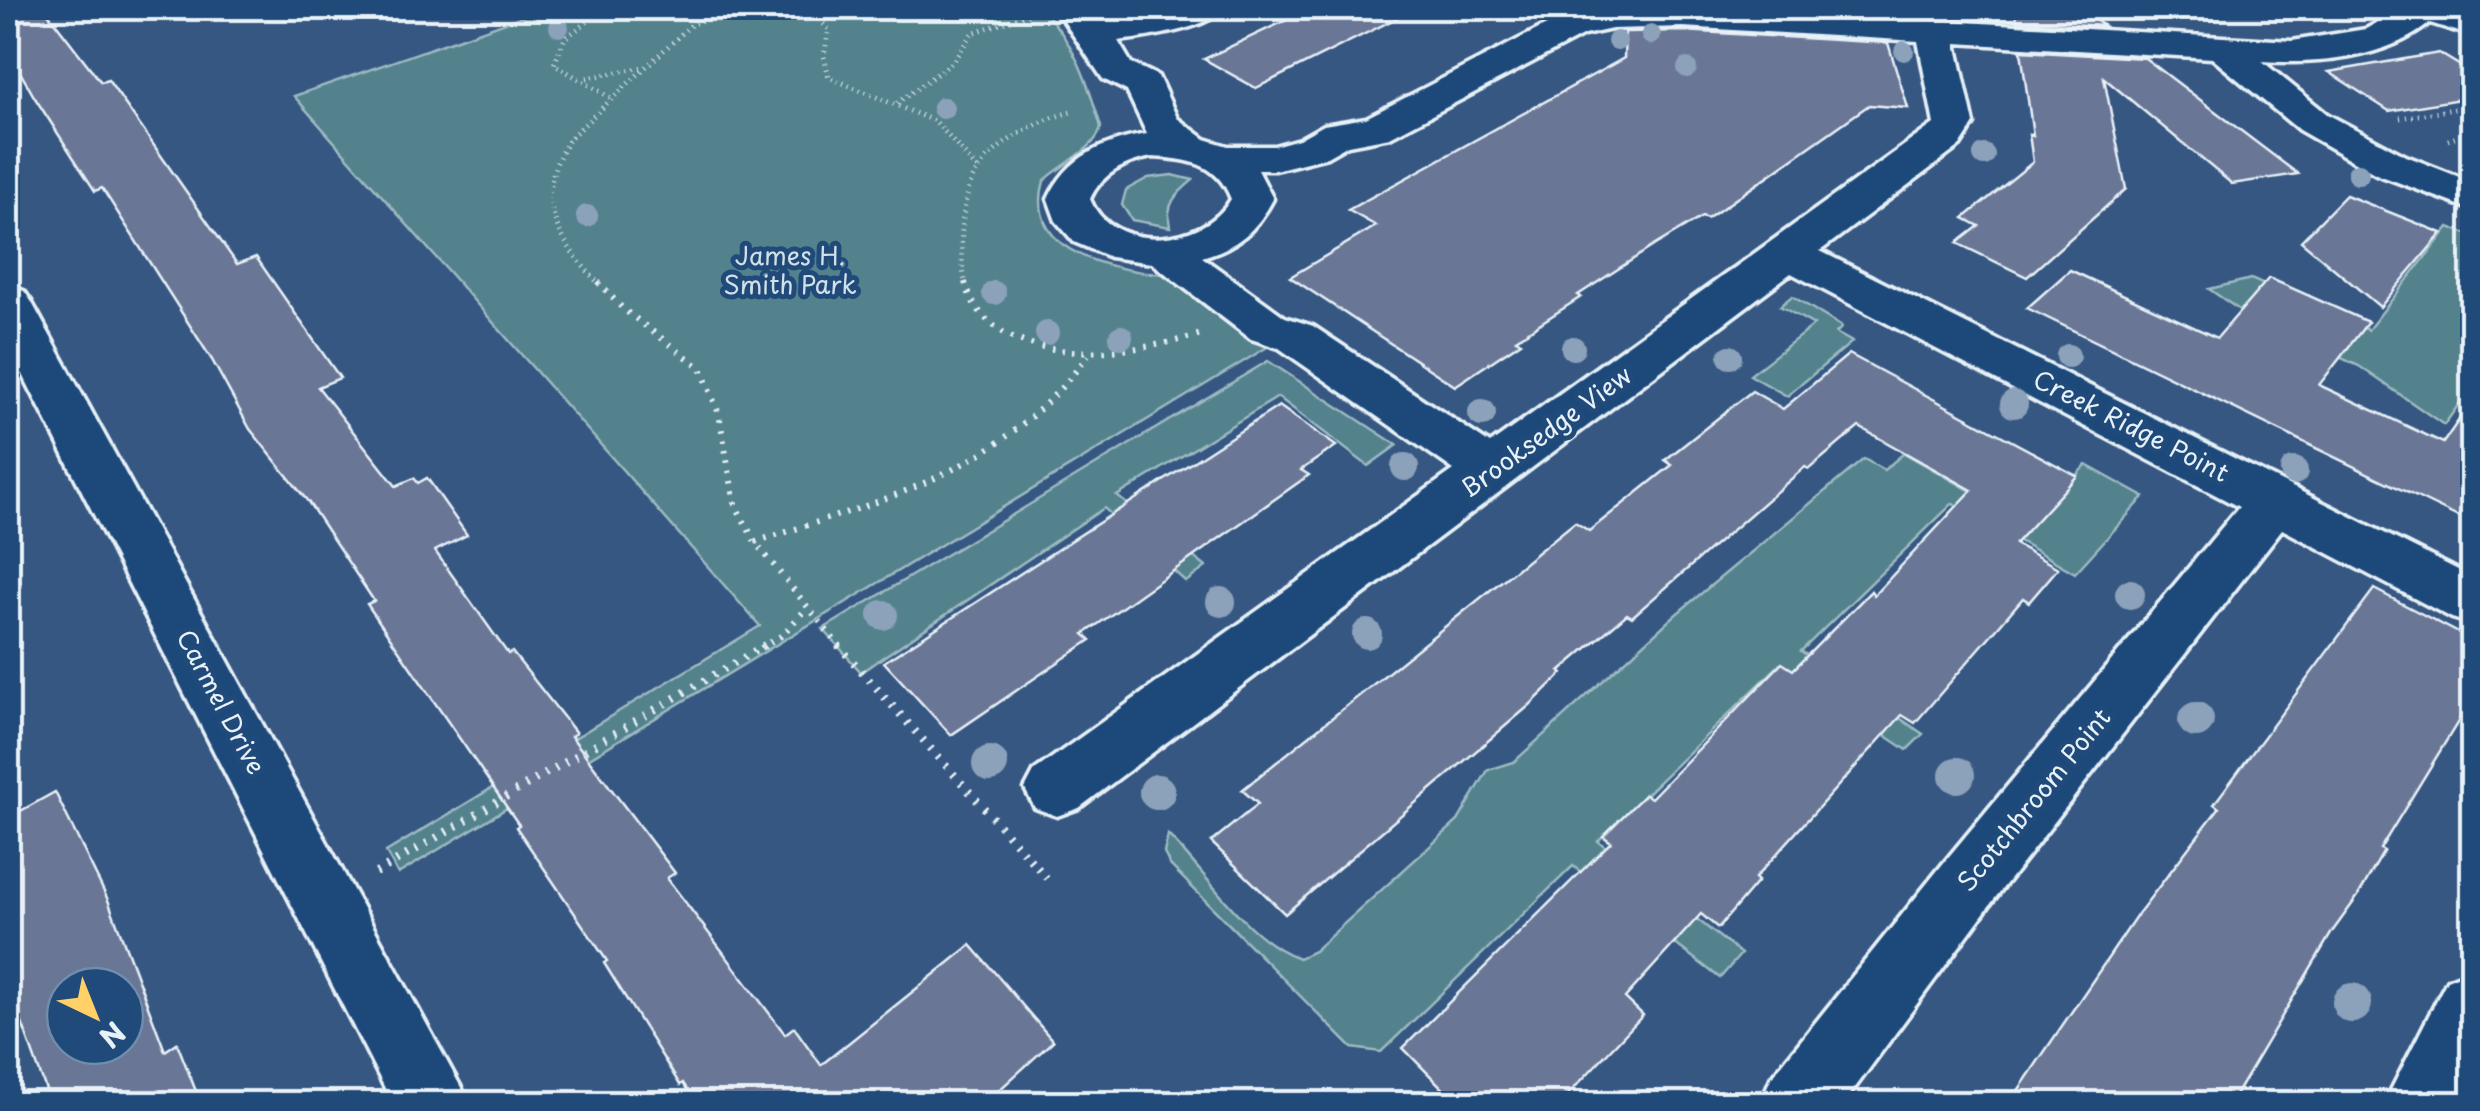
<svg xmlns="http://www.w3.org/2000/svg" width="2480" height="1111" font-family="'Playpen Sans',sans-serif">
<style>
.green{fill:#52828c;stroke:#9dbac2;stroke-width:2.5}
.building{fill:#6b7695;stroke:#e8f1f8;stroke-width:2.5;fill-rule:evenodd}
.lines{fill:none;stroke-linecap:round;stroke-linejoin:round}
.minor-casing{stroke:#e8f1f8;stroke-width:7}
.path-far2{stroke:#e8f1f8;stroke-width:5;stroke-dasharray:1 5;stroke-linecap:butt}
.path-far1{stroke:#e8f1f8;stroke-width:6;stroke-dasharray:2.5 8;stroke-linecap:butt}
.path{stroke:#e8f1f8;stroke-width:8;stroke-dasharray:2.5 9;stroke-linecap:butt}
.minor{fill:#1f4a7a;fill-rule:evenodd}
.tree{fill:#8ca2ba}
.labels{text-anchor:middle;stroke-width:10;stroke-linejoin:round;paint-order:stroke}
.park-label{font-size:25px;fill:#d2e0e8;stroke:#1f4a7a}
.street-label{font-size:25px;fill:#e8f1f8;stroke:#1f4a7a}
</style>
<rect width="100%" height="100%" fill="#365782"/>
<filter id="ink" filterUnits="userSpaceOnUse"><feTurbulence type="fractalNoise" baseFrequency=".01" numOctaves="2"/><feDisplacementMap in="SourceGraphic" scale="20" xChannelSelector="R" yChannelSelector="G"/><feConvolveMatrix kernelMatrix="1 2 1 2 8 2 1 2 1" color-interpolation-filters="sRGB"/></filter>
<g filter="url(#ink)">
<g class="green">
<path d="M546,8H1041C1075,43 1087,80 1101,127C1097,149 1060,165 1044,181C1025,248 1098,266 1149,273C1158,274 1170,272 1180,274C1199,280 1255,329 1274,343L398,874L386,852L760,626L294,96Z"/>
<path d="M1172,175L1193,180C1176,194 1165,204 1170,227L1132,220L1122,205L1126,190L1148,178Z"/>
<polygon points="2449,227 2472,236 2472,386 2444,425 2359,366 2245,314 2209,289 2251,279 2368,330"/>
<polygon points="1792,296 1842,327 1836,333 1852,342 1787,396 1750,375 1814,325 1780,306"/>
<polygon points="1268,361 1397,445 1368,466 1278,397 1117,496 1206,567 1186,582 1104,508 861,672 823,629"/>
<path d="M1904,453L2029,524L2086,465L2144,497L2075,573L1953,503L1801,651L1923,734L1907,750L1780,664L1598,841L1741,954L1720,978L1573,866L1381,1052L1352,1048L1170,865L1164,853L1168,835C1206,872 1247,941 1299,958L1314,951L1458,821L1488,770L1514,762L1674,616L1864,459L1884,470Z"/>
</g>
<g class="building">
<polygon points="8,8 44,8 101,82 108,80 237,264 256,257 340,378 318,387 396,486 414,478 418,483 427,478 467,535 435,551 508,654 512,652 576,733 571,736 675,873 667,878 785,1034 794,1027 821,1065 971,945 1053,1041 984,1104 696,1104 683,1083 680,1085 604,963 607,961 516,827 519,825 367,604 374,601 309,503 250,429 212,360 102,188 95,191 35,98 8,51"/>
<polygon points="1312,8 1417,8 1256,88 1204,59"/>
<polygon points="2015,8 2079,8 2104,26 2017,21"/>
<polygon points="1683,31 1888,43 1908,108 1869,105 1707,219 1702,217 1655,245 1578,295 1581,297 1516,339 1521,342 1455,386 1290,277 1376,226 1348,210 1624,58 1625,32"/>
<polygon points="2021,51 2145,58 2298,174 2232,184 2104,78 2126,189 2027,277 1957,243 1979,226 1964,218 2033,162 2029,134 2033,135"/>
<polygon points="2439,53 2472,73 2472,97 2389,111 2329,72"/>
<polygon points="2346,195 2442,233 2380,307 2301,241"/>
<polygon points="2070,270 2217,338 2269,278 2368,322 2319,385 2443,443 2472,401 2472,494 2458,517 2027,308"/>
<polygon points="1849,354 2077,476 2015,544 2058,568 2029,602 2023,598 1915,723 1902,715 1755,878 1758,881 1718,928 1701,914 1625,998 1643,1015 1559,1104 1458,1104 1403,1048 1611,842 1603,836 1645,794 1651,798 1782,663 1793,670 1871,591 1874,595 1972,490 1859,427 1809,469 1805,467 1632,617 1627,614 1560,671 1563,673 1530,705 1285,914 1211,842 1258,804 1242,790 1575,522 1589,531 1672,465 1665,460 1752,391 1783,409"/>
<polygon points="1279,406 1336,446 1301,470 1309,475 1084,634 1091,640 951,735 884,662"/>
<polygon points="2374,589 2472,640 2472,699 2380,849 2384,851 2358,896 2332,932 2230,1104 2009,1104 2138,914 2219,808 2214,804"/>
<path d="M55,792L108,900L165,1051L177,1043L201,1104H51L8,984V818ZM65,986H125V1046H65Z"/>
</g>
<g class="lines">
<g class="minor-casing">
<g id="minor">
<path d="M1055,8H1092L1103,21L1148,16L1172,8H1223C1210,29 1143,38 1118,41L1131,63L1158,76L1177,118L1205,139L1228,146H1274L1299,139L1324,125L1366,118L1560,18L1610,8H1723L2292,41L2366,29L2402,8H2455L2472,13V36L2430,23C2386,59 2317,65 2262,61L2327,114L2406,156L2472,182V210L2376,174L2299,130L2212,58L1956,43L1974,124L1960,146L1820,251L2472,577V624L2452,618L2282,529L1992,902L1843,1104H1760L1771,1078L1946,860L2239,507L1791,273L1079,808L1057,816L1035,808L1025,789L1035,770L1454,470L1279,348L1251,339L1152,263L1110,257L1074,242L1056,221L1048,199C1068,156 1102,142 1147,134L1127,91L1103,79ZM1683,27L1918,41L1934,124L1490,444L1313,326L1285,317L1202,257C1237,247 1256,231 1273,199L1258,170H1275L1327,157L1348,145L1390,137L1584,35L1612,29ZM1152,157C1188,159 1217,162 1231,199C1204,247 1112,254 1090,199C1102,173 1125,162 1152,157Z"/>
<polygon points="8,286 24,291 31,301 470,1104 393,1104 8,345"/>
<polygon points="2472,970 2472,1078 2460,1104 2384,1104 2447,980"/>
</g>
</g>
<g class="path-far2">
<polyline points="607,8 565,38 554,64 611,98"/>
<polyline points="786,8 813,14 829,29 824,56 829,77 936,122 977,169"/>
<polyline points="587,78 643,67"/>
<polyline points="897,103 953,62 972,33 1029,14"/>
<polyline points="2400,118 2472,106"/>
<polyline points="2448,140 2472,132"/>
<path d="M600,285C556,238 530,196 571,137L692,24L746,8"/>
<path d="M966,285C958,255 960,196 978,169C998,142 1040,119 1072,112"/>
</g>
<g class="path-far1">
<polyline points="598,282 623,309 701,368 719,414 735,504 755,542 841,648"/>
<path d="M965,282C991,375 1134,355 1201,334"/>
<path d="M755,542C887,499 1002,472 1088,355"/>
<polyline points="761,648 781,636 806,609"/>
</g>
<g class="path">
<polyline points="838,645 1052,884"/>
<polyline points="376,873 765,645"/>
</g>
<use href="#minor" class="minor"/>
</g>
<g class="tree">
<circle cx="559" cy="27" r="10"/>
<circle cx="1651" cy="35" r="10"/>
<circle cx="1617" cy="41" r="10"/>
<circle cx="1904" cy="51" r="10"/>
<circle cx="1687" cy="68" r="10"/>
<circle cx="943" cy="108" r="11"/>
<circle cx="1984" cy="155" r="11"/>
<circle cx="2358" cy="174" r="11"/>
<circle cx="587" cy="216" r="11"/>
<circle cx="994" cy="293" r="12"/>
<circle cx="1047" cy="333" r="12"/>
<circle cx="1121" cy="337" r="12"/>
<circle cx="1573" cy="348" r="12"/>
<circle cx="2068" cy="356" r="12"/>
<circle cx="1730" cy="357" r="12"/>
<circle cx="2014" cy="404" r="14"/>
<circle cx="1482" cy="413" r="14"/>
<circle cx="1405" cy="467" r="14"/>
<circle cx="2294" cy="471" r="14"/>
<circle cx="2130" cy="594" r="15"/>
<circle cx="1221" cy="602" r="15"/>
<circle cx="883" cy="615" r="15"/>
<circle cx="1367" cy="634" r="15"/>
<circle cx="2196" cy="720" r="18"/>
<circle cx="990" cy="764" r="18"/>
<circle cx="1957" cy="775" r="18"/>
<circle cx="1157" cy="792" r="18"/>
<circle cx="2352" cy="1003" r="20"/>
</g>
</g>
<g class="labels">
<g class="park-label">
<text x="790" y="265">James H.<tspan x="790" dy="29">Smith Park</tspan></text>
</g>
<g class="street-label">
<text transform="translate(2131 426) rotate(27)" y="9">Creek Ridge Point</text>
<text transform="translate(1546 432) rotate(-36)" y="9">Brooksedge View</text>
<text transform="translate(221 702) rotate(62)" y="9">Carmel Drive</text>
<text transform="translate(2034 800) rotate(-51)" y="9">Scotchbroom Point</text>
</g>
</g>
<rect width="2480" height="1111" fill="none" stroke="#1f4a7a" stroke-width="40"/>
<rect x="20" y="20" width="2440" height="1071" fill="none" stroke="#e8f1f8" stroke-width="4" filter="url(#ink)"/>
<g transform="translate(95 1016) rotate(137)"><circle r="48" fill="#1f4a7a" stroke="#6f8dac" stroke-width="2.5"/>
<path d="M0-8L18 38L0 25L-18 38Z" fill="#ffd166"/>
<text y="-15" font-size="28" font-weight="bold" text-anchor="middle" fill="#e8f1f8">N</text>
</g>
</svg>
